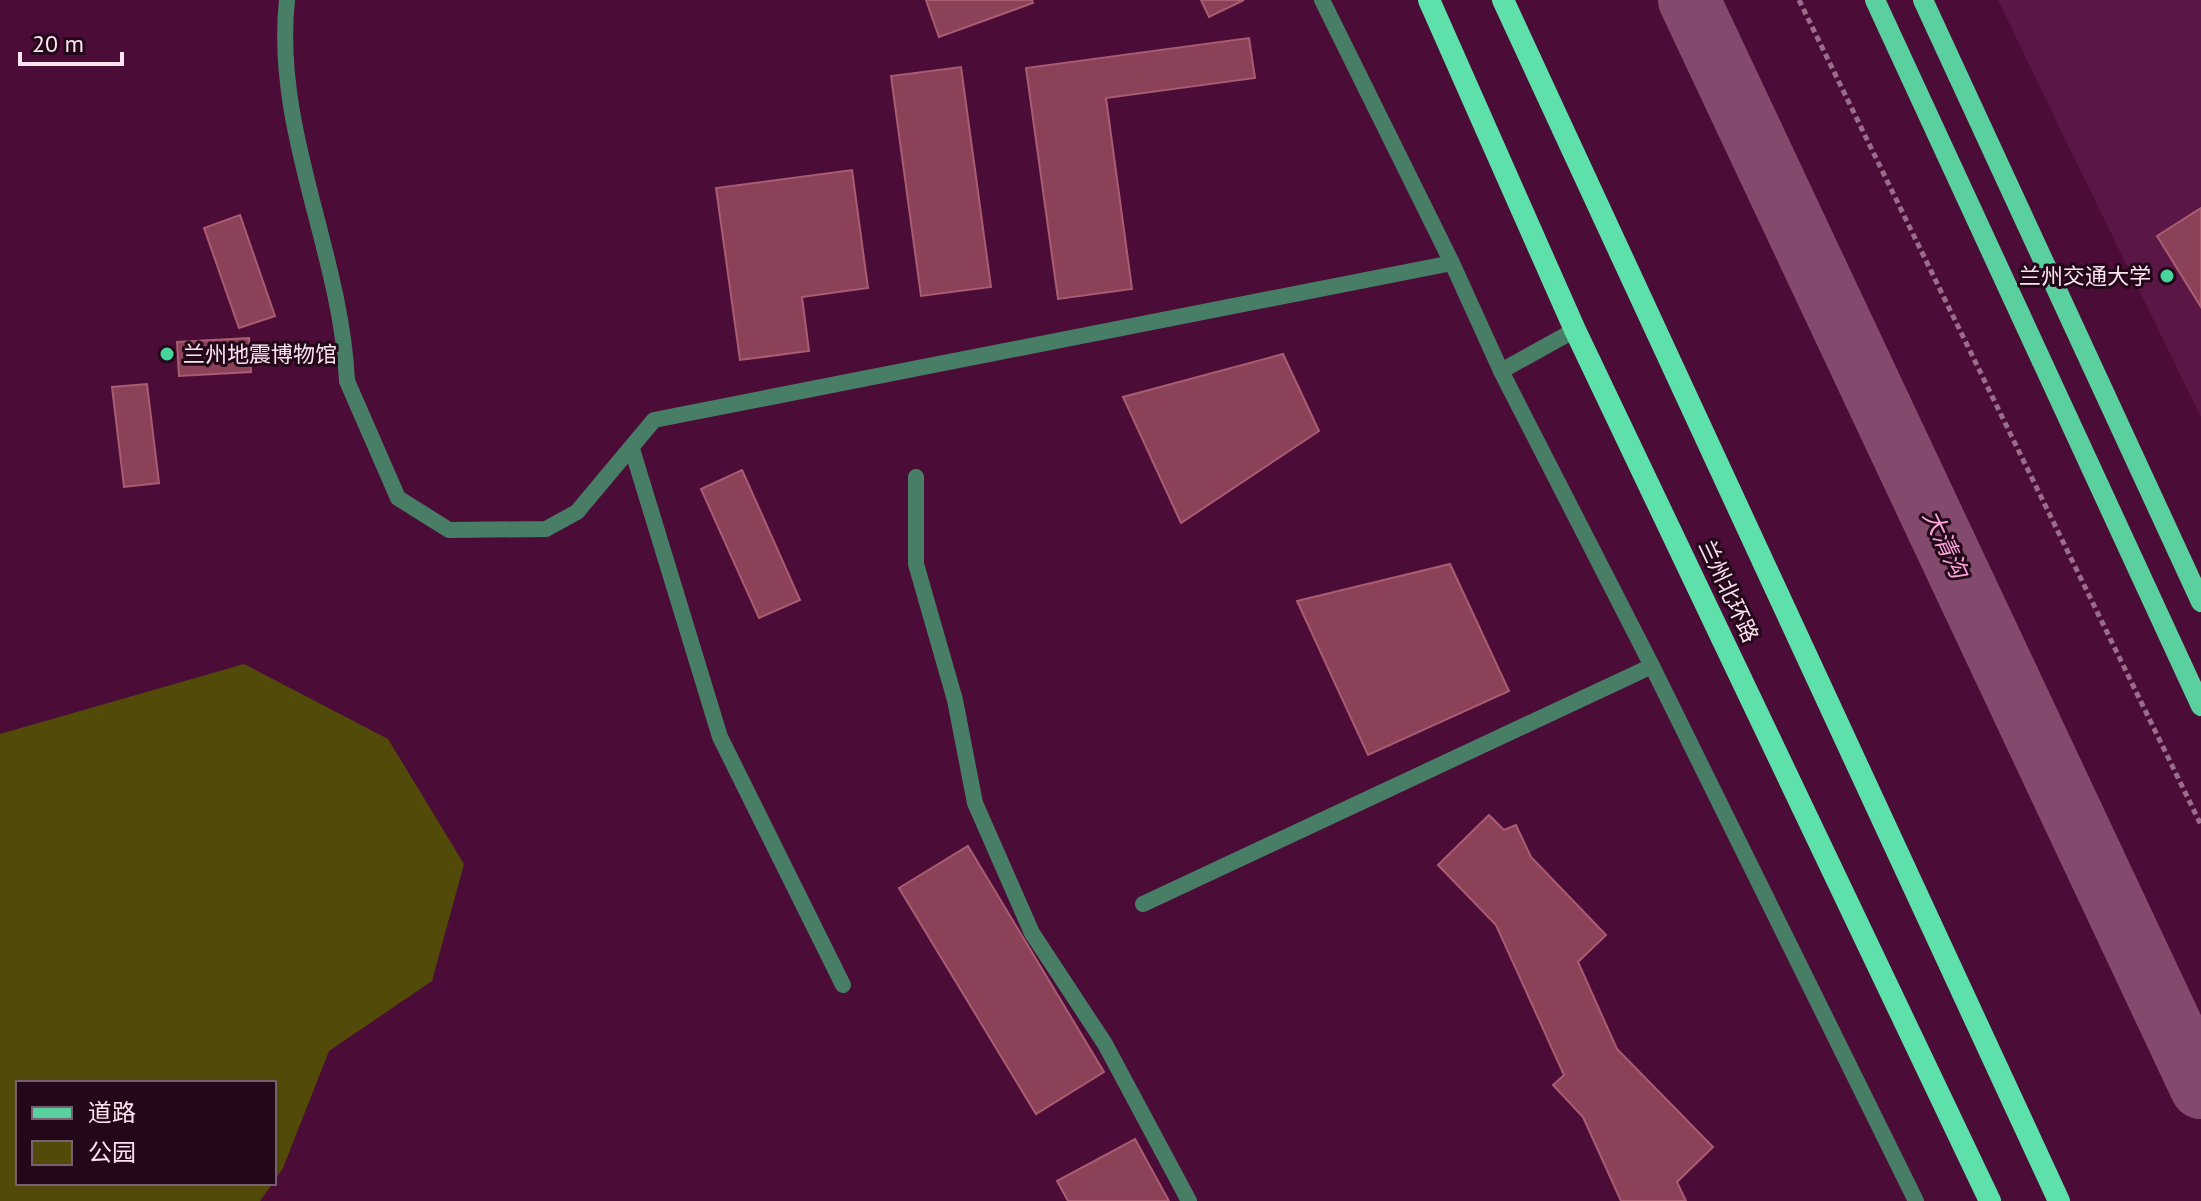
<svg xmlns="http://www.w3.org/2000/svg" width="2201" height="1201" font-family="'PT Sans','Noto Sans SC',sans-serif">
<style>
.built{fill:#5a1645}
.green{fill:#514a08}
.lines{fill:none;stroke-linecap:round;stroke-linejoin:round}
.river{stroke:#844a6e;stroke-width:62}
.building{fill:#8b4157;stroke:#aa5c71;stroke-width:2}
.path{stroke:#9a6d8b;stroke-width:5;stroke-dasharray:6 4;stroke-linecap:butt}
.service{stroke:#497e66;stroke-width:16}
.minor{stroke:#497e66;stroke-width:16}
.primary{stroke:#5bd09f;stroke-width:20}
.trunk{stroke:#5de0aa;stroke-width:22}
.poi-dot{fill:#48d49d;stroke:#23081a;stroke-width:3}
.labels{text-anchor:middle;stroke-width:6;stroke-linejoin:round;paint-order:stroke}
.poi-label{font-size:22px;fill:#fbe3f0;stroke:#23081a;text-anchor:end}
.street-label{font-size:22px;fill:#fbe3f0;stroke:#23081a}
.water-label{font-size:24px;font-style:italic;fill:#faa3d8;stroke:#23081a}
</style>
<rect width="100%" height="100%" fill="#4b0d38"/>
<polygon class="built" points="1998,0 2201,0 2201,417 2063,135"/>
<polygon class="green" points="244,664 388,739 464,864 432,981 329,1051 283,1168 274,1181 274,1083 18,1083 18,1183 273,1183 260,1201 0,1201 0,734"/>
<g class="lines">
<polyline class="river" points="1689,0 2201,1088"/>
</g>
<g class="building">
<polygon points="926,0 1032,0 1033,3 939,37"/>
<polygon points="1201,0 1244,0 1209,17"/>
<polygon points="1249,38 1255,78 1106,98 1132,289 1058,299 1026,68"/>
<polygon points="961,67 991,287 921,296 891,76"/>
<polygon points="852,170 868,288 802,297 809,351 740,360 716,188"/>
<polygon points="2201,208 2201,307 2157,236"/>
<polygon points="240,215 275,316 239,328 204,228"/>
<polygon points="249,338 251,372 179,376 177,342"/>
<polygon points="1283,354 1319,431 1181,523 1123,397"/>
<polygon points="147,384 159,483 124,487 112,387"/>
<polygon points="742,470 800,600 759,618 701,489"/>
<polygon points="1450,564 1509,691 1368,755 1297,601"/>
<polygon points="1489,815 1504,830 1516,825 1531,857 1606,935 1578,962 1617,1049 1713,1147 1677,1182 1686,1201 1621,1201 1583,1117 1553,1085 1564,1075 1496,925 1438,865"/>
<polygon points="968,846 1104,1072 1036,1114 899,888"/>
<polygon points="1135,1139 1169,1201 1068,1201 1057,1181"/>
</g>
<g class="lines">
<polyline class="path" points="1799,0 2201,825"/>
<path class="service" d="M287,0C273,131 341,251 347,381"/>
<g class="minor">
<polyline points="1322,0 1452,263 1501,371 1652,666 1916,1201"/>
<polyline points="1501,371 1575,330"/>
<polyline points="347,381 398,498 449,530 546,529 577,512 654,420 1452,263"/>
<polyline points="632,449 720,737 843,985"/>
<polyline points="916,477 916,564 955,700 975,803 1032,933 1105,1044 1189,1201"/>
<polyline points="1143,904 1652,666"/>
</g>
<g class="primary">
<polyline points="1875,0 2201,706"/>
<polyline points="1923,0 2201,602"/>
</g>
<g class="trunk">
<polyline points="1429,0 1575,330 1990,1201"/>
<polyline points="1503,0 2059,1201"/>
</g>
</g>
<g class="poi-dot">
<circle cx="2167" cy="276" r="8"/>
<circle cx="167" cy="354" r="8"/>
</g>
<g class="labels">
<g class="poi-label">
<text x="2151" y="284">兰州交通大学</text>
<text x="183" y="362" text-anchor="start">兰州地震博物馆</text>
</g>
<g class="street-label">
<text transform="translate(1729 591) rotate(65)" y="8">兰州北环路</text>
</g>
<g class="water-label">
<text transform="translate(1945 544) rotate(65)" y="8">大清沟</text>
</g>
</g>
<rect x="16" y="1081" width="260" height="104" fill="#23081a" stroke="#796070" stroke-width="2"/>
<rect x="32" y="1107" width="40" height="12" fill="#5bd09f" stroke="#796070" stroke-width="2"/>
<text x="88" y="1121" font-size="24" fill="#fbe3f0">道路</text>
<rect x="32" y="1141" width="40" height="24" fill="#514a08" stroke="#796070" stroke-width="2"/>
<text x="88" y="1161" font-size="24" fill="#fbe3f0">公园</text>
<path d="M20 52v12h102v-12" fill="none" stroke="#fbe3f0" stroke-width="4"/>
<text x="32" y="52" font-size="24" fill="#fbe3f0" stroke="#23081a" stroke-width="6" paint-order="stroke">20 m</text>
</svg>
